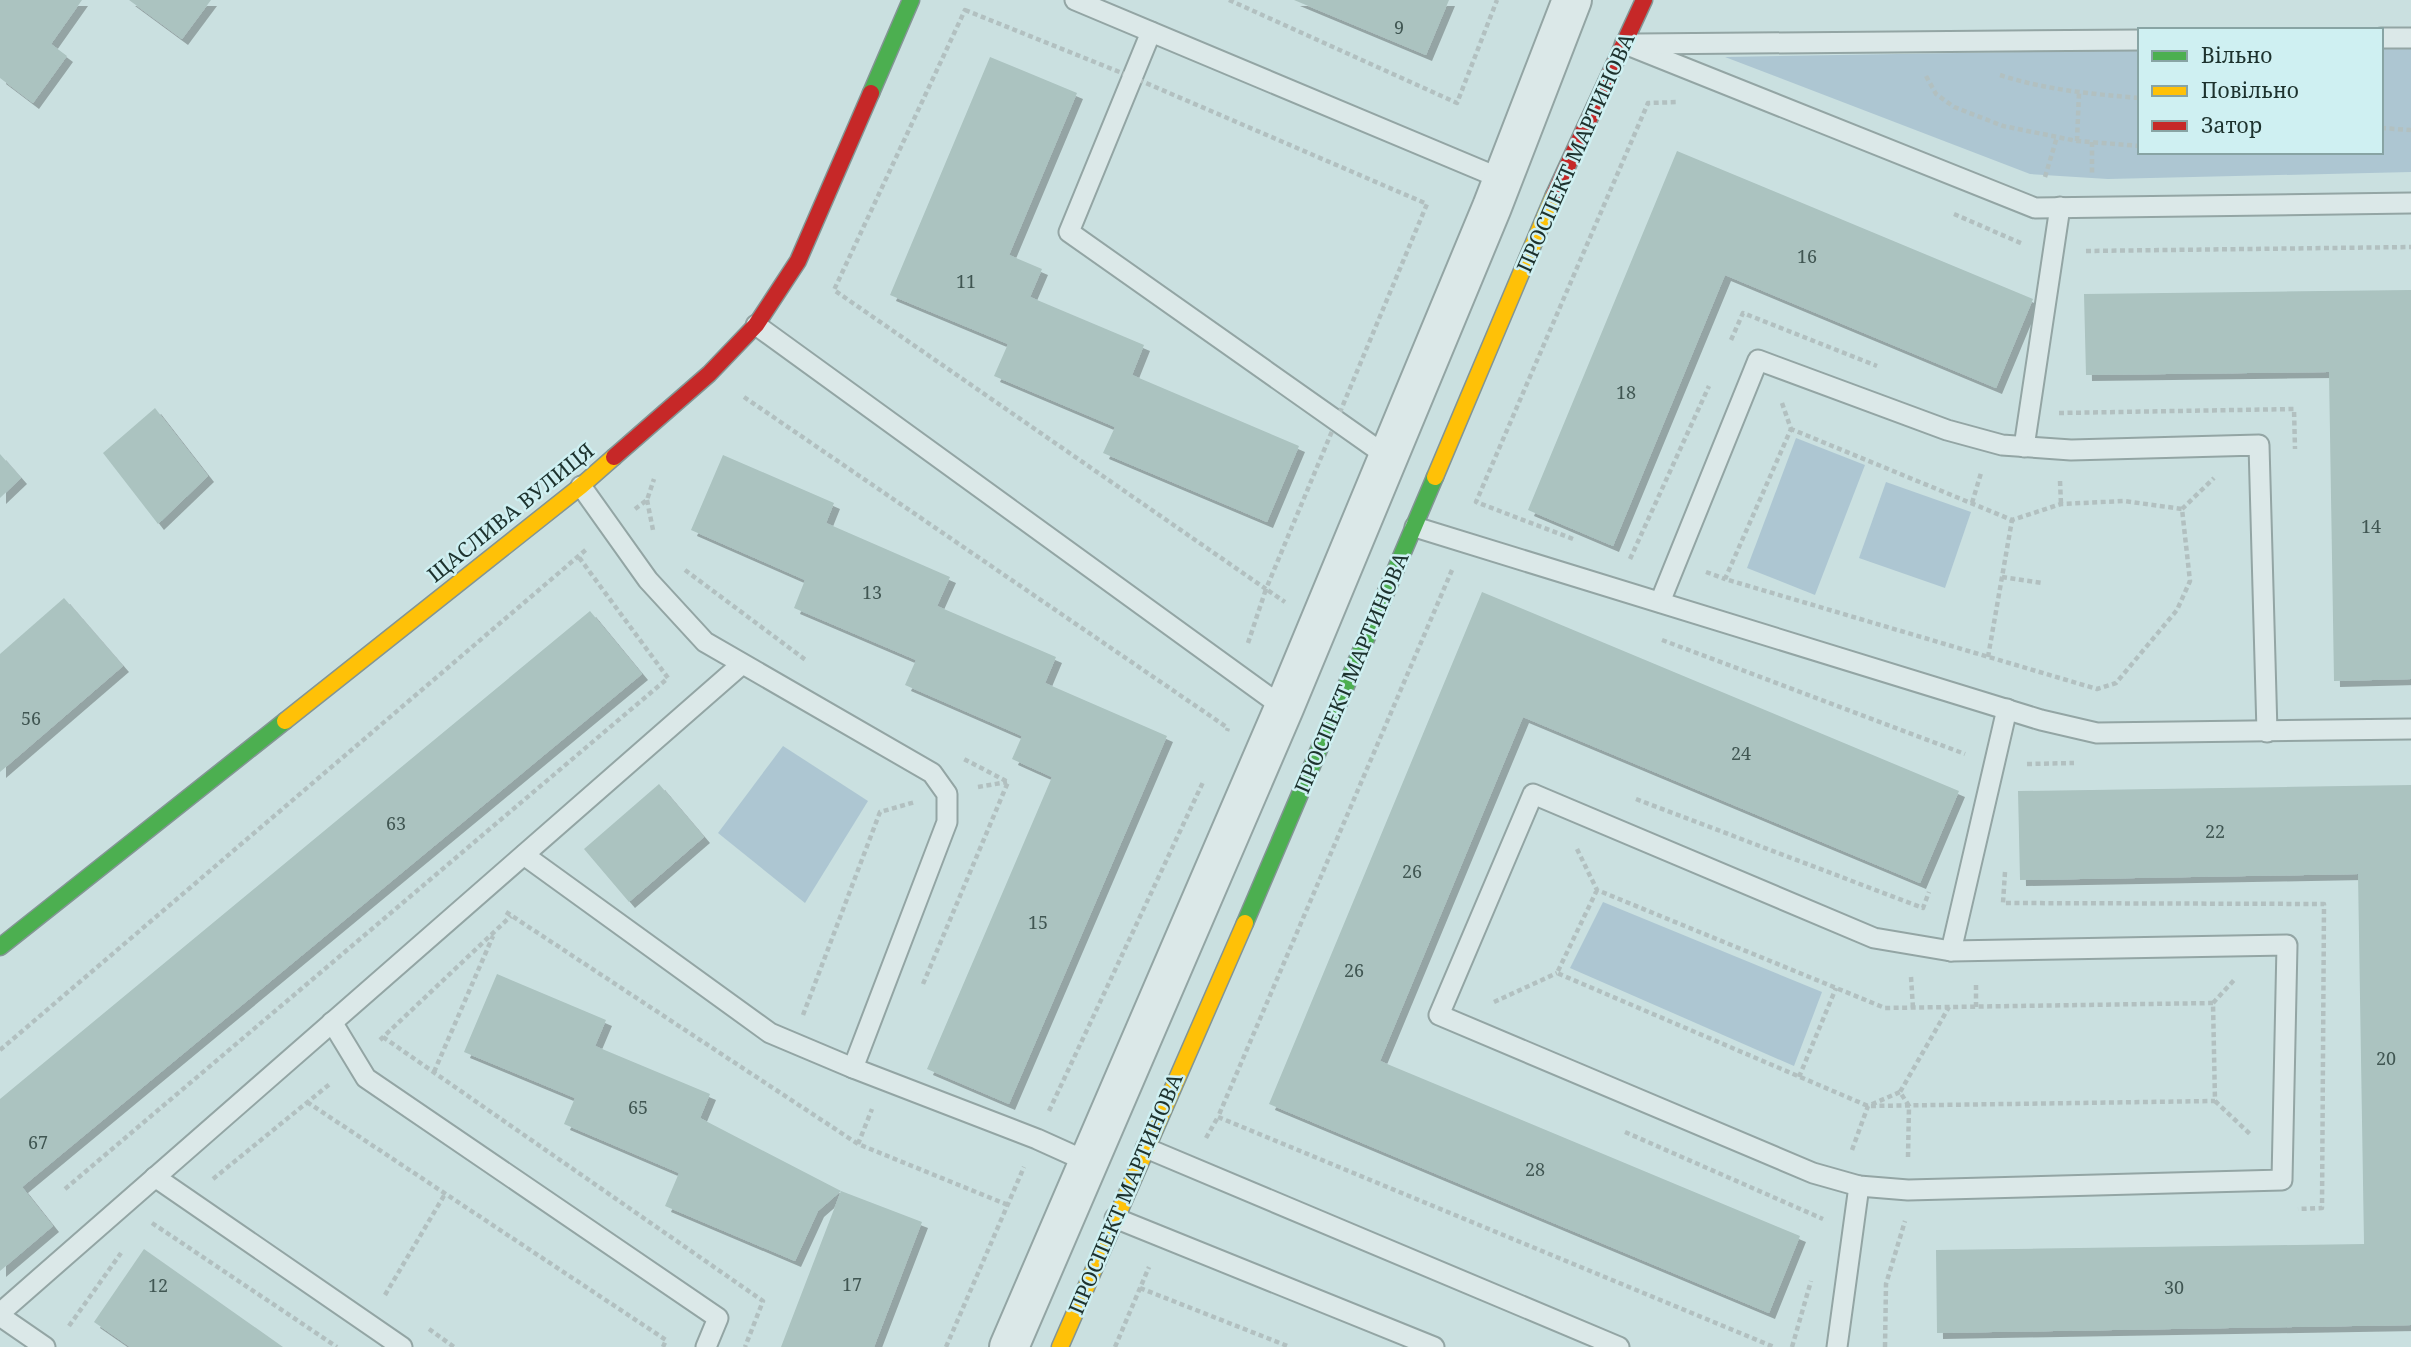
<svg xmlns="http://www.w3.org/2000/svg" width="2411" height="1347" font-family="'Noto Serif',serif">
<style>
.green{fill:#adc6d2}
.building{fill:#abc3c0;filter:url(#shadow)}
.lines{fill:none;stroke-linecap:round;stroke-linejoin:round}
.lane-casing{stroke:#93a5a4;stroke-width:23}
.street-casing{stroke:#93a5a4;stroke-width:42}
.fast-casing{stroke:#839594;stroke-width:19}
.slow-casing{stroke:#839594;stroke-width:19}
.jam-casing{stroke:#839594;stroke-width:19}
.path{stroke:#b2c0c0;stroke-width:4.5;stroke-dasharray:5 3.5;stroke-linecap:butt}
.lane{stroke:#dbe8e8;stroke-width:19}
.street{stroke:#dbe8e8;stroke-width:38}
.fast{stroke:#4caf50;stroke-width:16}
.slow{stroke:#ffc107;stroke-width:16}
.jam{stroke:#c62828;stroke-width:16}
.labels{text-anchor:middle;stroke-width:5;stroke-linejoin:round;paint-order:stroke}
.number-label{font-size:18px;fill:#405652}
.street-label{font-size:21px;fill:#1d322e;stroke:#cff0f2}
</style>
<defs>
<filter id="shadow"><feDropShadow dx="6" dy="6" stdDeviation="0" flood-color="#0004"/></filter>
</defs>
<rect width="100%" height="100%" fill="#cae0e0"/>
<g class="green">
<polygon points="2381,46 2411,46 2411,172 2108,179 2030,174 1725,57 2140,50 2140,152 2381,152"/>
<polygon points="1796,438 1865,465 1815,595 1747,568"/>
<polygon points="1886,482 1971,512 1945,588 1859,558"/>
<polygon points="783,746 868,801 805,903 718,833"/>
<polygon points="1603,902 1822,992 1794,1066 1570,968"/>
</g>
<g class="building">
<polygon points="0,0 82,0 51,44 67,56 33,103 0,78"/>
<polygon points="129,0 211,0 182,39"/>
<polygon points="1294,0 1449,0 1426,55"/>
<polygon points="990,57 1077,93 1009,255 1042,269 1030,297 1144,345 1132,375 1299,446 1267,522 1103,453 1115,427 994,376 1008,344 890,295"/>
<polygon points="1677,151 2033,299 1996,388 1725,275 1613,546 1528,510"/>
<polygon points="2411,290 2411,679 2334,681 2329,372 2086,375 2084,294"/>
<polygon points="155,408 208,476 158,524 103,453"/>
<polygon points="0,454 21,478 0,498"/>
<polygon points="723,455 834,503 826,523 950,577 937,606 1056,657 1045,683 1167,736 1009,1104 927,1069 1052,777 1012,759 1022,736 905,685 916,660 794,608 805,580 691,530"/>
<polygon points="1482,592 1959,791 1920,883 1523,717 1380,1061 1800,1236 1769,1313 1269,1104"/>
<polygon points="64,598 123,666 0,772 0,654"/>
<polygon points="590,611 642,674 22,1187 53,1226 0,1271 0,1099"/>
<polygon points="659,784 704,837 629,902 584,849"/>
<polygon points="2411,785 2411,1325 1937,1333 1936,1250 2364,1244 2358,874 2020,880 2018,791"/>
<polygon points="497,974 606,1020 595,1046 710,1094 700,1118 841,1191 922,1222 874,1347 781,1347 841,1191 818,1211 795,1261 665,1206 679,1173 564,1124 575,1098 464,1052"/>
<polygon points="144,1249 283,1347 130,1347 94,1322"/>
</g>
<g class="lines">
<g class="lane-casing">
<g id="lane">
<polyline points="1075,0 1502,179"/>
<polyline points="1151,32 1069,232 1388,457"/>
<polyline points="2381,38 2411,38"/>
<polyline points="1625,44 2035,208 2411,203"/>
<polyline points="1637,44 2140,40"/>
<polyline points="756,325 1284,708"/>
<polyline points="2024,447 2060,207"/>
<polyline points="581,486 648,580 705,642 932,773 947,794 947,822 853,1068 1037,1139 1088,1162"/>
<polyline points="1415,527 2041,720 2097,733 2411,729"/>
<polyline points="1660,602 1758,360 1947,430 2002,445 2071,450 2259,445 2267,732"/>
<polygon points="1533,794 1874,938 1951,951 2287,945 2282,1180 1908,1190 1859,1186 1813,1173 1439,1015"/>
<polyline points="524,855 770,1033 853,1068"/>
<polyline points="1951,951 2007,709"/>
<polyline points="332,1022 366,1078 718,1318 706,1347"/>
<polyline points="1146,1148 1619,1347"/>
<polyline points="155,1177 402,1347"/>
<polyline points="1115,1218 1434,1347"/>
<polyline points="0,1313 742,664"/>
<polyline points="0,1316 45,1347"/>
<polyline points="1837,1347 1859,1186"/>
</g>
</g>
<g class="street-casing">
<polyline id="street" points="1009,1347 1284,708 1492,207 1572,0"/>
</g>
<g class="fast-casing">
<g id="fast">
<polyline points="871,93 911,0"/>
<polyline points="1245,923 1435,477"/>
<polyline points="0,947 285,721"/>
</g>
</g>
<g class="slow-casing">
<g id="slow">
<polyline points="1435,477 1554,195"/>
<polyline points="285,721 581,486 614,457"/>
<polyline points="1060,1347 1245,923"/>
</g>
</g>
<g class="jam-casing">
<g id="jam">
<polyline points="1554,195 1644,0"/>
<polyline points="614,457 709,374 756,325 798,261 871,93"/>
</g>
</g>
<g class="path">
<polyline points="1229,0 1457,103 1497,0"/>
<polygon points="965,10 1132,77 1427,204 1266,589 834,290"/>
<path d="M2000,75C2046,90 2092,94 2140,98"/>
<polyline points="1926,76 1936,94 1954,107 2003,126 2077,141 2140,146"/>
<polyline points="2381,128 2411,130"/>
<polyline points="2077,141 2079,93"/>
<polyline points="2092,142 2092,175"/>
<polyline points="2045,177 2057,137"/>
<polyline points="1954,214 2023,244"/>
<polyline points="2086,251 2411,247"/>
<polyline points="1731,340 1743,313 1877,366"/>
<polyline points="744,397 1228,728 1227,731"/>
<polyline points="1782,403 1791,429 1725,579 2097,689 2116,683 2177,610 2190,581 2182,509 2124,501 2061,504 2012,520 1791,429"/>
<polyline points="2059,413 2294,409 2295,449"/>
<polyline points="2060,481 2061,504"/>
<polyline points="647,500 653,530"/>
<polyline points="1972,503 1981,473"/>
<polyline points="635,509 647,500 654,479"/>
<polyline points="2182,509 2214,478"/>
<polyline points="1573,539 1476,502 1648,103 1679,102"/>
<polyline points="1630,559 1709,386"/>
<polyline points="685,570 807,661"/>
<polyline points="1452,570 1218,1117 1774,1347"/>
<polyline points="1706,572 1725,579"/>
<polyline points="2002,577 2042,583"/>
<polyline points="1662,640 1965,754"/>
<polyline points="1248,643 1266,589 1285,602"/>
<polyline points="1988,657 2012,520"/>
<polyline points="2027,764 2074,763"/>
<polyline points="978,787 1007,782"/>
<polyline points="1636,799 1923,908 1929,892"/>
<polyline points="1577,849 1597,890 1885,1008 2213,1003 2215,1101 1868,1106 1557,973 1597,890"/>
<polyline points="2005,872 2003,903 2324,904 2322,1208 2298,1209"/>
<polyline points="506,912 858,1144 1008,1205"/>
<polyline points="1911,977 1913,1008"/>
<polyline points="923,984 1008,782 962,758"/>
<polyline points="1494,1002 1557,973"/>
<polyline points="2213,1003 2236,978"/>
<polyline points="1976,1007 1976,983"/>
<polyline points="803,1015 880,812 915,802"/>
<polyline points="383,1037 763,1301 745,1347"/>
<polyline points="380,1040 511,916"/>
<polyline points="0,1050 588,548"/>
<polyline points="434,1072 493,936"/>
<polyline points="1799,1077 1836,988"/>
<polyline points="2215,1101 2250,1134"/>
<polyline points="307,1102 666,1340 663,1347"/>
<polyline points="1049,1111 1204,780"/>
<polyline points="1625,1132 1823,1219"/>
<polyline points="1206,1138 1218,1117"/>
<polyline points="858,1144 872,1109"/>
<polyline points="1852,1150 1868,1106 1900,1092"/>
<polyline points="1908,1157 1909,1106 1900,1092 1949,1007"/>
<polyline points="213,1179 331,1083"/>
<polyline points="65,1189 668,678 578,556"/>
<polyline points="152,1223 337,1347"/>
<polyline points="1140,1288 1290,1347"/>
<polyline points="385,1295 445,1194"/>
<polyline points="69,1326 121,1253"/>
<polyline points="429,1329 454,1347"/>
<polyline points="946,1347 1024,1167"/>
<polyline points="1115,1347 1149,1267"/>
<polyline points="1792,1347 1811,1281"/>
<polyline points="1885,1347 1886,1284 1905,1221"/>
</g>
<use href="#lane" class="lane"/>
<use href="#street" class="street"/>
<use href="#fast" class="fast"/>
<use href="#slow" class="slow"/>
<use href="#jam" class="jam"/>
</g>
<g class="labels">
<g class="number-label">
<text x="1399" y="34">9</text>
<text x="1807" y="263">16</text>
<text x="966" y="288">11</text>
<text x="1626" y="399">18</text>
<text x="2371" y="533">14</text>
<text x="872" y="599">13</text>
<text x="31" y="725">56</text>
<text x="1741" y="760">24</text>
<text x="396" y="830">63</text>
<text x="2215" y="838">22</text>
<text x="1412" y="878">26</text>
<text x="1038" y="929">15</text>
<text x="1354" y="977">26</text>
<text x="2386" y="1065">20</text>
<text x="638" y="1114">65</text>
<text x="38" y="1149">67</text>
<text x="1535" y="1176">28</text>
<text x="852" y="1291">17</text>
<text x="158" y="1292">12</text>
<text x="2174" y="1294">30</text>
</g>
<g class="street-label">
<text transform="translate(1576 153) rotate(-66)" y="7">ПРОСПЕКТ МАРТИНОВА</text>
<text transform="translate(511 513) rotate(-39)" y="7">ЩАСЛИВА ВУЛИЦЯ</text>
<text transform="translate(1352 673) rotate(-67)" y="7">ПРОСПЕКТ МАРТИНОВА</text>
<text transform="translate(1126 1194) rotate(-67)" y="7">ПРОСПЕКТ МАРТИНОВА</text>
</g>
</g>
<rect x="2138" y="28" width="245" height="126" fill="#cff0f2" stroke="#88a4a4" stroke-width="2"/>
<rect x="2152" y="51" width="35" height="10" fill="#4caf50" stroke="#88a4a4" stroke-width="2"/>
<text x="2201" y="63" font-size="21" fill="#1d322e">Вільно</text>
<rect x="2152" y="86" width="35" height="10" fill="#ffc107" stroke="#88a4a4" stroke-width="2"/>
<text x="2201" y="98" font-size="21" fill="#1d322e">Повільно</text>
<rect x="2152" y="121" width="35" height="10" fill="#c62828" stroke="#88a4a4" stroke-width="2"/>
<text x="2201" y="133" font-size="21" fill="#1d322e">Затор</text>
</svg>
